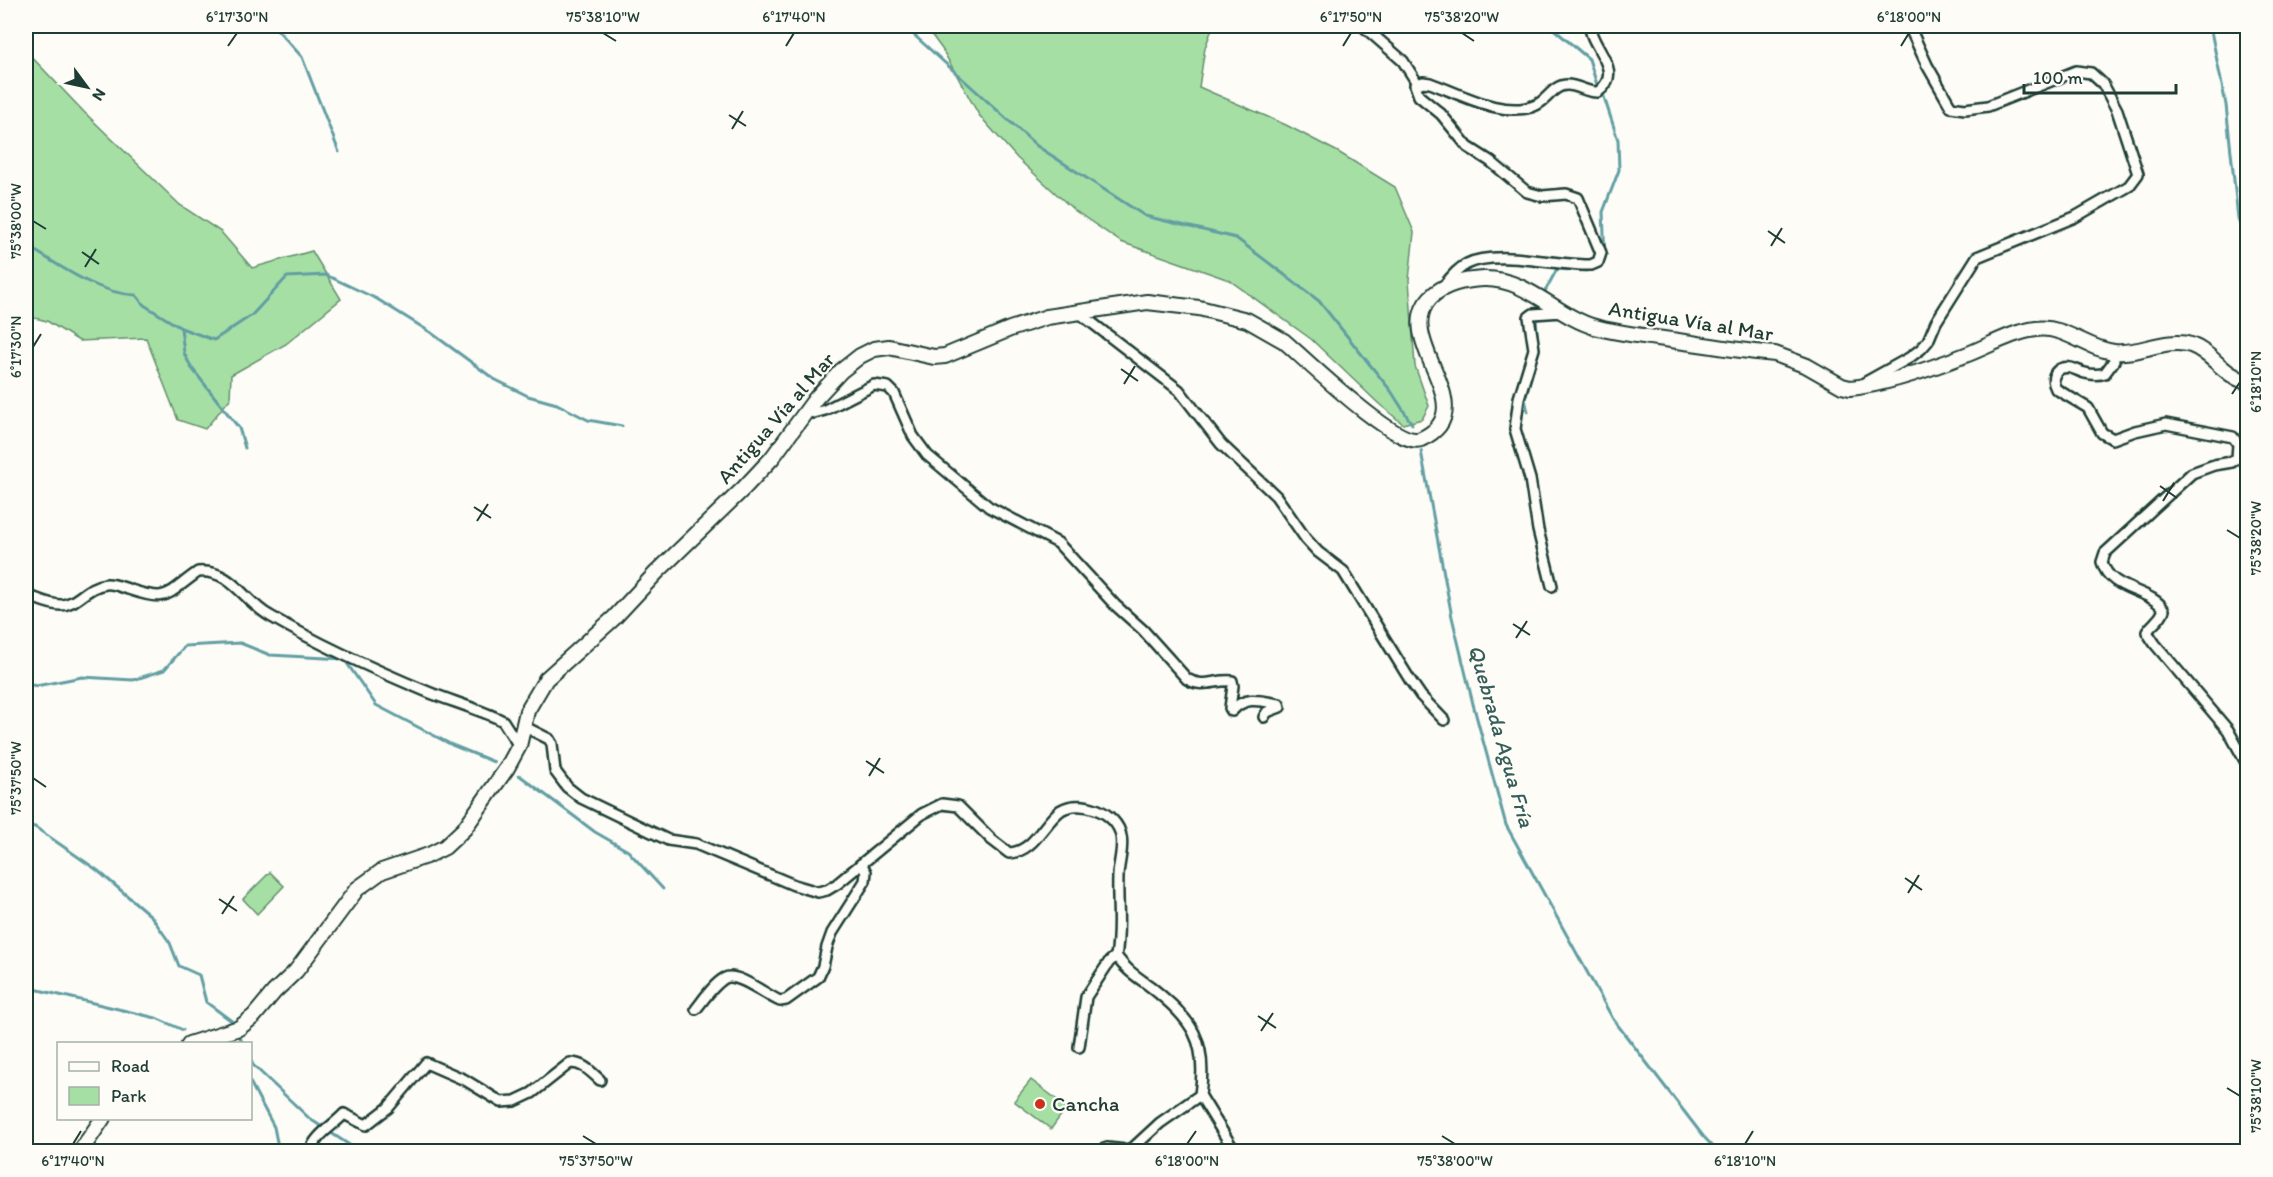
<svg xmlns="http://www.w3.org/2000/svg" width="2273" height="1177" font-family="Itim,sans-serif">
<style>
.green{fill:#a6dfa4;stroke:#628e6c;stroke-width:1.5}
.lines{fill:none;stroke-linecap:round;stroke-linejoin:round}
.stream{stroke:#629ea2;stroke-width:3}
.minor-casing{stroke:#1f3d34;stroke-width:14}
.secondary-casing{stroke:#1f3d34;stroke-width:18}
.minor{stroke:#fdfcf7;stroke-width:9}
.secondary{stroke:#fdfcf7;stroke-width:14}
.ticks{fill:none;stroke:#1f3d34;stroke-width:2}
.poi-dot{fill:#c8321e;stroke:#fdfcf7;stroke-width:2}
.labels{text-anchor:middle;stroke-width:4.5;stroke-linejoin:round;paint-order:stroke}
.street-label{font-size:21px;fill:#1f3d34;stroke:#fdfcf7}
.poi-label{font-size:21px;fill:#1f3d34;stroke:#fdfcf7;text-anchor:start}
.water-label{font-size:22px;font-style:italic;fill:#355d59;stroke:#fdfcf7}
.neatline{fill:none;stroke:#1f3d34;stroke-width:2}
.ticks-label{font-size:15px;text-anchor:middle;fill:#1f3d34}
</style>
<rect width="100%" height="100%" fill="#fdfcf7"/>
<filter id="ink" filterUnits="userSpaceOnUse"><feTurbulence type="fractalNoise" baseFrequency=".0167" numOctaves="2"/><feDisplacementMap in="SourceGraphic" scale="12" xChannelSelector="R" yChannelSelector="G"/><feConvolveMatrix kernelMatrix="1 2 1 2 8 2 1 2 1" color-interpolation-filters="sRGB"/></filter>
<g filter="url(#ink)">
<g class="green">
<polygon points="925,26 1213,26 1205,48 1199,87 1286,125 1338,152 1395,187 1414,232 1409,280 1415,366 1429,406 1422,419 1403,424 1378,403 1311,339 1229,280 1121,242 1074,210 1017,158 979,115 942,49"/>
<polygon points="26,51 84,112 180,205 221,232 252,268 312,251 341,299 286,344 231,375 230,399 205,429 178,420 146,338 79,341 47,321 26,316"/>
<polygon points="270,872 284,886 257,914 243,899"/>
<polygon points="1031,1080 1067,1107 1051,1129 1014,1101"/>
</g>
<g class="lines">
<g class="stream">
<polyline points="274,26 302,57 339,152"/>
<polyline points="904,26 1037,146 1145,216 1236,238 1319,301 1391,391 1412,424"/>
<polyline points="1550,26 1589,59 1598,88"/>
<polyline points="2210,26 2226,105 2238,218 2248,250"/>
<path d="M26,245C57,264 97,294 136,295L144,305L181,328L184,353L191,367L239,428L245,448"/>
<polyline points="1544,293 1557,269 1586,271 1599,267 1605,256 1603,212 1619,170 1618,140 1603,94"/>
<polyline points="1537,312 1538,305"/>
<polyline points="1536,317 1538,350"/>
<polyline points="181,328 214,340 252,315 287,277 326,275 377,299 430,332 494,379 528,396 557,404 588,420 622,426"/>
<polyline points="1528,412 1525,399 1535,362"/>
<polyline points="1421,451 1452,617 1473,704 1506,825 1613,1019 1703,1136 1718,1152"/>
<polyline points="26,683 36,686 82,677 133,680 164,670 185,646 240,643 270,655 344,659 376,705 452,745 494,762"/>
<polyline points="519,775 595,832 628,851 663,889"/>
<polyline points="26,825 35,827 97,870 151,916 170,943 179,966 199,975 206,1002 233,1022"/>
<polyline points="26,987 156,1018 183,1030"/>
<polyline points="239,1036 243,1044"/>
<polyline points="250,1059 253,1065 310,1119 360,1152"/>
<polyline points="250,1082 274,1127 279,1152"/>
</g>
<g class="minor-casing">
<g id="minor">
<polyline points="1363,26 1403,61 1417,83"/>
<path d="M1444,286C1450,278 1457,269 1467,264C1497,249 1557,266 1591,265L1598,262L1601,253L1578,198L1566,194L1542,196L1527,192L1490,161L1468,147L1441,114L1419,96L1415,85L1423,82L1430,83C1461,94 1504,119 1536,105C1548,100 1553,85 1567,85C1578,85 1587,93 1598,92C1626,71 1590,47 1590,26"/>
<polyline points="1078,312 1179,390 1221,444 1276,496 1306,539 1318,552 1343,571 1410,680 1421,696 1444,720"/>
<path d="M2113,352L2114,361L2105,373C2099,375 2092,375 2085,373C2080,372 2076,369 2071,368C2057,365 2049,377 2056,389L2088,408L2102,433L2113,439L2135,431L2166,424L2233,437L2238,444L2237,458L2232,462L2214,465L2192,473L2105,553L2102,562C2110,592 2151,588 2164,610C2159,622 2152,623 2147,632L2155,644L2228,730L2248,766"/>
<polyline points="1864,383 1909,358 1921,349 1928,341 1936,322 1977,257 2075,217 2129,186 2138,174 2117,110 2103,84 2091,73 2076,71 1988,106 1965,109 1951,107 1927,65 1909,26"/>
<path d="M807,411L814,413L825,410L874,385L888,387L894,393L913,436L927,455L989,507L1058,543L1115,605L1143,630L1187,679C1203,689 1216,679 1232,681L1233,686L1230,708L1232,711C1245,695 1262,701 1279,704L1280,707L1267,712L1264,717"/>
<polyline points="1552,586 1538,530 1530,479 1515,429 1519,398 1534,349 1529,317 1533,314 1562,312"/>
<path d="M26,595C36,598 49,605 61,605C77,605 86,586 106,584C113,583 121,587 128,589C169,603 165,595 198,572C232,569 244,602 270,616C320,645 375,670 428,692C451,701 475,708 497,718L503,721L519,746"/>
<path d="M523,726L549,739L552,744L555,771L567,787L581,798L668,840L696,844L794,885L818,892L827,890L837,884L922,814L942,804L958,806L992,840L1009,853C1034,852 1043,823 1061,810C1081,798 1117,812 1121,836C1124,849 1118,864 1118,877C1117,903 1121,930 1116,956C1127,971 1136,976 1151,987C1192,1020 1208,1040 1200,1095L1235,1152"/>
<path d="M696,1009C704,999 714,984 725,978C738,972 767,996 780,1001L786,1000L818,977L823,966L827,947L832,933L865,881L866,872L861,864"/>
<polyline points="1079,1047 1086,997 1109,962 1116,956"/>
<path d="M310,1152C315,1135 333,1126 344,1114L366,1125L388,1108L426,1063L465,1080L501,1102L515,1101L532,1093L570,1063C583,1063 590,1071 600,1080"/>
<polyline points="1096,1152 1107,1148 1126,1150 1134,1147 1160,1123 1200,1095"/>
</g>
</g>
<g class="secondary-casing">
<g id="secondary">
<path d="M189,1044L239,1028L254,1016L274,992L296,971L357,889L382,871L429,855L445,847L464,829L507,768L519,746L527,711L546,679L614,618L656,573L744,488L772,458L816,398L841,371L860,356L874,349L889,347L934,357L945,356L1010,329L1047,317L1147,302L1199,308L1247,320L1284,341C1305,359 1397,449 1421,439C1487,409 1391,340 1430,298C1444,283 1465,280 1484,279C1527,278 1556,316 1595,327C1620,334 1646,336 1671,340C1706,345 1740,351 1775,354L1807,366L1842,386L1850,388C1885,385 1935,367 1968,354C1991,345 2012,332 2036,329C2064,325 2087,349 2114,352C2139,355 2166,337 2191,345C2213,353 2223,376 2248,382"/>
<polyline points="80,1152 103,1118"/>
</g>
</g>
<use href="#minor" class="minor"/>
<use href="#secondary" class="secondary"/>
</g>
</g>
<path class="ticks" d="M603,33L616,41M1462,33L1474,41M228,46L237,33M786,46L794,33M1343,46L1351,33M1901,46L1909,33M729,115L746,126M732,129L743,111M33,221L46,229M1768,231L1785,243M1771,246L1782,228M82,252L99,264M85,267L96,249M33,347L41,334M1121,369L1138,381M1124,384L1135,366M2232,394L2240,382M2160,486L2177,498M2163,501L2174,483M474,507L491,518M477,521L488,504M2227,530L2240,538M1513,624L1530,635M1516,638L1527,621M866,761L884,773M869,776L880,758M33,778L46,787M1905,878L1922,890M1908,893L1919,875M219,899L237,911M222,914L234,896M1258,1016L1276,1028M1261,1031L1273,1013M2227,1088L2240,1096M583,1136L596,1144M1442,1136L1455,1144M73,1144L81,1131M1187,1144L1196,1131M1745,1144L1753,1131"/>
<circle class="poi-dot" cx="1040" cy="1104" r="6"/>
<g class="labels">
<g class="street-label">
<text transform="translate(1691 321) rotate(9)" y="7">Antigua Vía al Mar</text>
<text transform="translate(776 418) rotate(-49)" y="7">Antigua Vía al Mar</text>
</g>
<g class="poi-label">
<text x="1052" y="1111">Cancha</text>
</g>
<g class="water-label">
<text transform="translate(1502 736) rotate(74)" y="8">Quebrada Agua Fría</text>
</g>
</g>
<rect width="2273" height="1177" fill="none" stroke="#fdfcf7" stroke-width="66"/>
<rect x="57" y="1042" width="195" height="78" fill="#fdfcf7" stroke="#a4b0a9" stroke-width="1.5"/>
<rect x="69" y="1062" width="30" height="9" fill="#fdfcf7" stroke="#a4b0a9" stroke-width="1.5"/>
<text x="111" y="1072" font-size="18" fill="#1f3d34">Road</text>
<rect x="69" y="1087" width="30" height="18" fill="#a6dfa4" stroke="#a4b0a9" stroke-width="1.5"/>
<text x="111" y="1102" font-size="18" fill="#1f3d34">Park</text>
<g transform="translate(87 87) rotate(123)" stroke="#fdfcf7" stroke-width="4.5" paint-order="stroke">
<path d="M0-4.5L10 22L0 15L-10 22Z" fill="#1f3d34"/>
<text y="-9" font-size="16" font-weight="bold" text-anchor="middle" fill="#1f3d34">N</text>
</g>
<path d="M2024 84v9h152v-9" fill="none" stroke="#1f3d34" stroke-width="3"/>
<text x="2033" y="84" font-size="18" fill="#1f3d34" stroke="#fdfcf7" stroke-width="4.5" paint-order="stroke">100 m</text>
<rect x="33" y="33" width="2207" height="1111" class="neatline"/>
<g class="ticks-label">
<text x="237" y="22">6°17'30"N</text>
<text x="603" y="22">75°38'10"W</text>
<text x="794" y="22">6°17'40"N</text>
<text x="1351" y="22">6°17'50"N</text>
<text x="1462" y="22">75°38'20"W</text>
<text x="1909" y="22">6°18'00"N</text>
<text transform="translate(16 221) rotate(-90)" y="5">75°38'00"W</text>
<text transform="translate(16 347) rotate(-90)" y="5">6°17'30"N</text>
<text transform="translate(2256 382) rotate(-90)" y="5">6°18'10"N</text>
<text transform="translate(2256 538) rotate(-90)" y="5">75°38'20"W</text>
<text transform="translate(16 778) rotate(-90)" y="5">75°37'50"W</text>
<text transform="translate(2256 1096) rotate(-90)" y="5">75°38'10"W</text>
<text x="73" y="1166">6°17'40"N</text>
<text x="596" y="1166">75°37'50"W</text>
<text x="1187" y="1166">6°18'00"N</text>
<text x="1455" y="1166">75°38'00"W</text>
<text x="1745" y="1166">6°18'10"N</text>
</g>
</svg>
